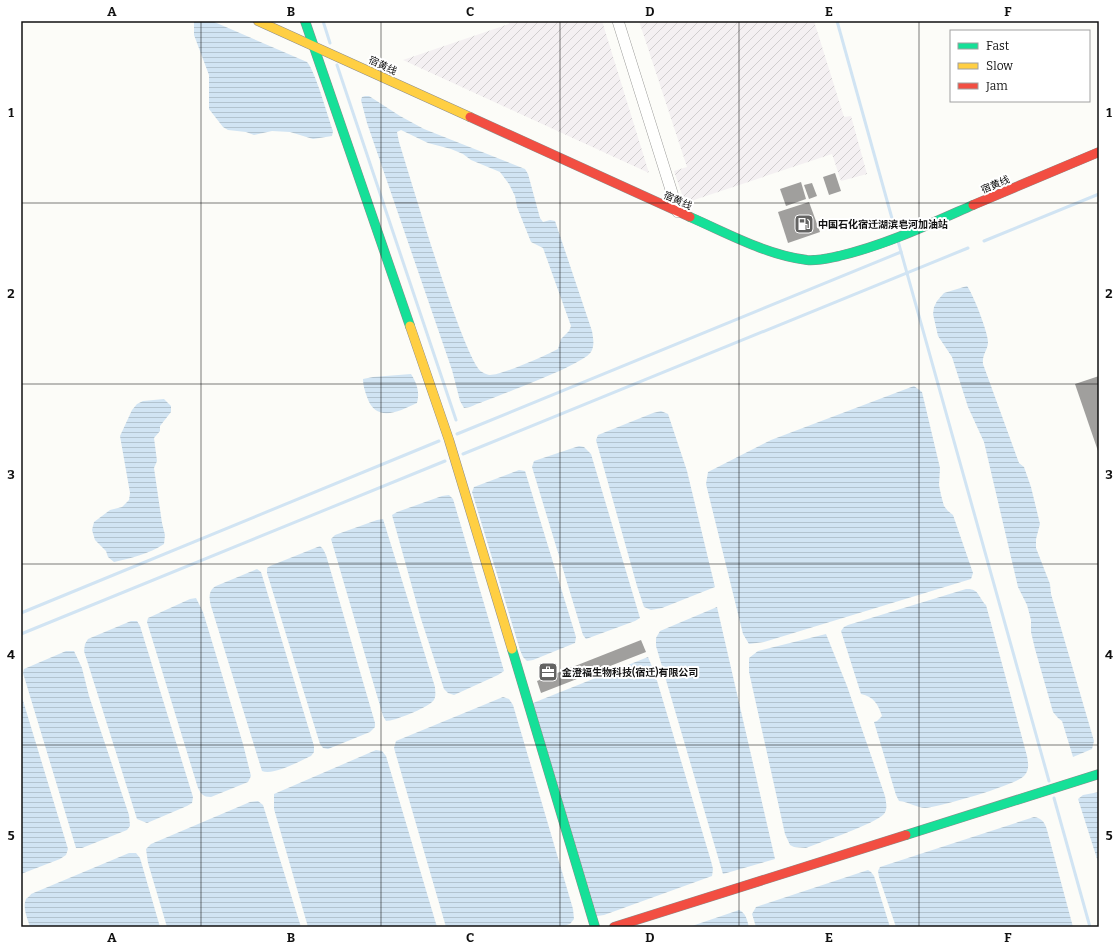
<svg xmlns="http://www.w3.org/2000/svg" width="1120" height="948" font-family="Bitter,'Noto Sans SC',serif">
<style>
.industrial{fill:url(#industrial-furrows)}
.water{fill:url(#water-rules);fill-rule:evenodd}
.lines{fill:none;stroke-linecap:round;stroke-linejoin:round}
.stream{stroke:#d1e4f3;stroke-width:3}
.building{fill:#a09f9d}
.street-casing{stroke:#979795;stroke-width:12}
.fast-casing{stroke:#8d8d8c;stroke-width:10}
.slow-casing{stroke:#8d8d8c;stroke-width:10}
.jam-casing{stroke:#8d8d8c;stroke-width:10}
.street{stroke:#fffffe;stroke-width:11}
.fast{stroke:#16e098;stroke-width:9}
.slow{stroke:#ffcf43;stroke-width:9}
.jam{stroke:#f24e42;stroke-width:9}
.grid{fill:none;stroke:#111;stroke-width:1;stroke-opacity:0.55}
.labels{text-anchor:middle;stroke-width:4;stroke-linejoin:round;paint-order:stroke}
.street-label{font-size:10px;fill:#111;stroke:#fff}
.poi-label{font-size:10px;font-weight:bold;fill:#111;stroke:#fff;text-anchor:start}
.neatline{fill:none;stroke:#111;stroke-width:1.5}
.grid-label{font-size:13px;text-anchor:middle;font-weight:bold;fill:#111}
</style>
<defs>
<pattern id="industrial-furrows" width="10" height="10" patternUnits="userSpaceOnUse"><rect width="10" height="10" fill="#f4f0f2"/><path d="M-1 1l2-2M0 10L10 0M9 11l2-2" fill="none" stroke="#d0cdce"/></pattern>
<pattern id="water-rules" width="6" height="5" patternUnits="userSpaceOnUse"><rect width="6" height="5" fill="#d1e4f3"/><path d="M0 2.5h6" fill="none" stroke="#b2c3cf"/></pattern>
</defs>
<rect width="100%" height="100%" fill="#fcfcf8"/>
<g class="industrial">
<polygon points="508,21 602,21 649,173 403,60 509,24"/>
<polygon points="639,21 814,21 844,117 851,116 867,174 841,181 832,154 685,203 674,171 687,167"/>
</g>
<g class="water">
<path d="M194,21H212L307,62C315,70 328,117 333,131L332,136L313,139L290,132L272,131L254,135L246,132L228,130L223,127L209,109V75L194,35Z"/>
<path d="M365,96H369L400,116L424,129L525,169L528,174L540,218L543,222L550,220L555,221L592,331C593,338 595,345 591,352C582,366 491,398 470,407L464,408L460,401L452,370L367,123L361,100L362,97ZM401,130L428,143L451,149L463,154L471,160L500,172L509,184L515,196L517,207L531,242L543,248L571,326L569,331L561,339L558,349C547,355 502,375 490,375C488,375 484,373 482,372C464,362 409,173 399,142L397,132Z"/>
<path d="M967,286C973,294 988,332 988,342C988,350 982,354 983,364L1019,463L1024,467L1031,487L1040,524L1036,539V548L1050,584L1051,594L1094,741L1092,749L1073,757L1062,721L1058,718L1053,712L1035,649L1031,632V620L1027,605L1018,587L984,442L968,407L952,357L938,336L933,314L934,307L937,301L944,293Z"/>
<path d="M411,374C417,383 420,393 417,403C398,412 376,423 367,397C365,391 363,386 363,379L373,377Z"/>
<polygon points="914,386 922,392 940,468 939,485 941,495 944,506 948,511 953,515 973,573 971,579 764,642 749,644 743,634 706,484 708,472 771,440"/>
<path d="M164,399L171,406V412L160,426V431L154,438L157,461L154,468L162,523L165,535L164,544C149,554 131,558 114,562L108,557L106,551L95,540L92,530L94,522L110,510L122,507L129,500L130,493L120,436L132,410L137,404L143,401Z"/>
<polygon points="661,411 668,414 687,471 715,587 662,608 651,610 644,607 637,586 596,440 598,435 653,413"/>
<polygon points="579,446 584,447 591,454 640,618 635,621 586,639 583,635 532,467 534,461"/>
<polygon points="519,470 525,471 576,637 575,643 533,660 527,661 523,657 520,650 472,492 474,487"/>
<polygon points="449,495 453,499 504,671 498,675 454,695 448,693 444,689 421,619 392,515 397,512 442,496"/>
<path d="M383,519L435,687C435,692 437,698 432,702C426,708 395,721 386,721L383,716L331,539L335,535L377,520Z"/>
<polygon points="320,546 323,549 326,555 375,723 375,727 370,732 328,749 323,748 320,744 267,573 267,568 270,566"/>
<path d="M257,569L261,572L314,746V752L311,756C300,761 273,776 262,771L215,619C212,607 204,593 216,586Z"/>
<path d="M966,589C979,588 978,597 986,605L1027,756C1028,763 1030,770 1024,776C1016,785 939,807 925,808C918,808 909,802 899,801L896,795L874,722L877,721L882,716C878,704 874,697 861,694L841,631L844,627L848,625Z"/>
<path d="M196,598L203,612L243,744L251,776L248,782L211,797C203,797 201,794 198,788L147,622L148,618L190,599Z"/>
<polygon points="717,607 775,859 723,874 656,646 656,638 660,631"/>
<polygon points="131,621 137,621 140,626 193,797 192,803 187,806 147,823 137,819 84,651 85,644 88,639"/>
<path d="M826,634L847,686L885,796C886,802 888,809 884,814C875,824 821,842 806,848L794,847L790,845L785,834L749,672V658L758,651Z"/>
<polygon points="66,651 74,651 82,668 89,696 129,815 130,826 127,830 82,848 76,848 23,673 24,669"/>
<polygon points="648,657 655,674 711,861 713,869 712,876 604,915 597,916 533,703"/>
<polygon points="21,694 68,849 66,855 60,859 21,874"/>
<polygon points="503,697 509,699 513,705 573,909 574,919 570,924 560,927 446,927 394,748 396,741"/>
<polygon points="376,750 382,751 386,756 437,927 308,927 274,809 274,794"/>
<polygon points="1099,792 1099,865 1078,799 1083,795"/>
<polygon points="258,801 263,805 301,927 167,927 148,863 146,849 151,844 250,802"/>
<path d="M1034,817C1042,818 1045,823 1047,830L1073,927H896L879,877L878,871L880,867Z"/>
<path d="M129,853H136L140,858L160,927H30C28,920 22,907 26,899C26,899 31,895 31,894Z"/>
<polygon points="868,870 871,872 874,876 890,927 756,927 752,914 756,907"/>
<path d="M739,910C746,913 747,920 749,927H689Z"/>
</g>
<g class="lines">
<g class="stream">
<polyline points="323,21 330,43"/>
<polyline points="837,21 893,222"/>
<polyline points="337,65 456,420"/>
<polyline points="898,241 1049,781"/>
<polyline points="984,241 1099,194"/>
<polyline points="457,434 901,252"/>
<polyline points="463,454 968,248"/>
<polyline points="21,613 439,441"/>
<polyline points="21,634 445,461"/>
<polyline points="1054,798 1090,927"/>
</g>
</g>
<g class="building">
<polygon points="835,173 841,191 829,195 823,177"/>
<polygon points="801,182 806,199 786,206 780,189"/>
<polygon points="812,183 817,196 809,199 804,185"/>
<polygon points="809,202 820,232 788,243 778,212"/>
<polygon points="1099,376 1099,454 1075,384"/>
<polygon points="641,640 646,652 541,693 537,681"/>
</g>
<g class="lines">
<g class="street-casing">
<polyline id="street" points="618,21 678,212"/>
</g>
<g class="fast-casing">
<g id="fast">
<polyline points="305,21 410,326"/>
<path d="M690,217C727,233 766,255 807,260C818,261 829,258 839,256C886,245 930,224 973,205"/>
<polyline points="512,649 595,927"/>
<polyline points="906,835 1099,774"/>
</g>
</g>
<g class="slow-casing">
<g id="slow">
<polyline points="258,21 470,117"/>
<polyline points="410,326 449,440 512,649"/>
</g>
</g>
<g class="jam-casing">
<g id="jam">
<polyline points="470,117 690,217"/>
<polyline points="973,205 1099,152"/>
<polyline points="614,927 906,835"/>
</g>
</g>
<use href="#street" class="street"/>
<use href="#fast" class="fast"/>
<use href="#slow" class="slow"/>
<use href="#jam" class="jam"/>
</g>
<path class="grid" d="M201,21V927M381,21V927M560,21V927M739,21V927M919,21V927M21,203H1099M21,384H1099M21,564H1099M21,745H1099"/>
<defs>
<g id="fuel-square" transform="scale(1)"><rect x="-9" y="-9" width="18" height="18" rx="4" fill="#636362" stroke="#fff"/><path d="M-5.5-6h7V0h2V4h1.3V-2.5L3-4.5l.8-.8L6-3V5H2.5V1h-1V6h-7ZM-4.2-4.7v3.2H.2V-4.7Z" fill="#fff"/></g>
<g id="office-square" transform="scale(1)"><rect x="-9" y="-9" width="18" height="18" rx="4" fill="#636362" stroke="#fff"/><path d="M-6-3h4V-5.5h4V-3h4V5H-6ZM-1-4.5V-3h2v-1.5ZM-6 0V1H6V0Z" fill="#fff"/></g>
</defs>
<g fill-rule="evenodd">
<use href="#fuel-square" x="804" y="224"/>
<use href="#office-square" x="548" y="672"/>
</g>
<g class="labels">
<g class="street-label">
<text transform="translate(383 65) rotate(25)" y="4">宿黄线</text>
<text transform="translate(995 184) rotate(-23)" y="4">宿黄线</text>
<text transform="translate(678 200) rotate(24)" y="4">宿黄线</text>
</g>
<g class="poi-label">
<text x="818" y="228">中国石化宿迁湖滨皂河加油站</text>
<text x="562" y="676">金澄福生物科技(宿迁)有限公司</text>
</g>
</g>
<rect width="1120" height="948" fill="none" stroke="#ffffff" stroke-width="44"/>
<rect x="950" y="30" width="140" height="72" fill="#ffffff" stroke="#a0a0a0"/>
<rect x="958" y="43" width="20" height="6" fill="#16e098" stroke="#a0a0a0"/>
<text x="986" y="50" font-size="12" fill="#111111">Fast</text>
<rect x="958" y="63" width="20" height="6" fill="#ffcf43" stroke="#a0a0a0"/>
<text x="986" y="70" font-size="12" fill="#111111">Slow</text>
<rect x="958" y="83" width="20" height="6" fill="#f24e42" stroke="#a0a0a0"/>
<text x="986" y="90" font-size="12" fill="#111111">Jam</text>
<rect x="22" y="22" width="1076" height="904" class="neatline"/>
<g class="grid-label">
<text x="112" y="16">A</text>
<text x="291" y="16">B</text>
<text x="470" y="16">C</text>
<text x="650" y="16">D</text>
<text x="829" y="16">E</text>
<text x="1008" y="16">F</text>
<text x="11" y="117">1</text>
<text x="1109" y="117">1</text>
<text x="11" y="298">2</text>
<text x="1109" y="298">2</text>
<text x="11" y="479">3</text>
<text x="1109" y="479">3</text>
<text x="11" y="659">4</text>
<text x="1109" y="659">4</text>
<text x="11" y="840">5</text>
<text x="1109" y="840">5</text>
<text x="112" y="942">A</text>
<text x="291" y="942">B</text>
<text x="470" y="942">C</text>
<text x="650" y="942">D</text>
<text x="829" y="942">E</text>
<text x="1008" y="942">F</text>
</g>
</svg>
